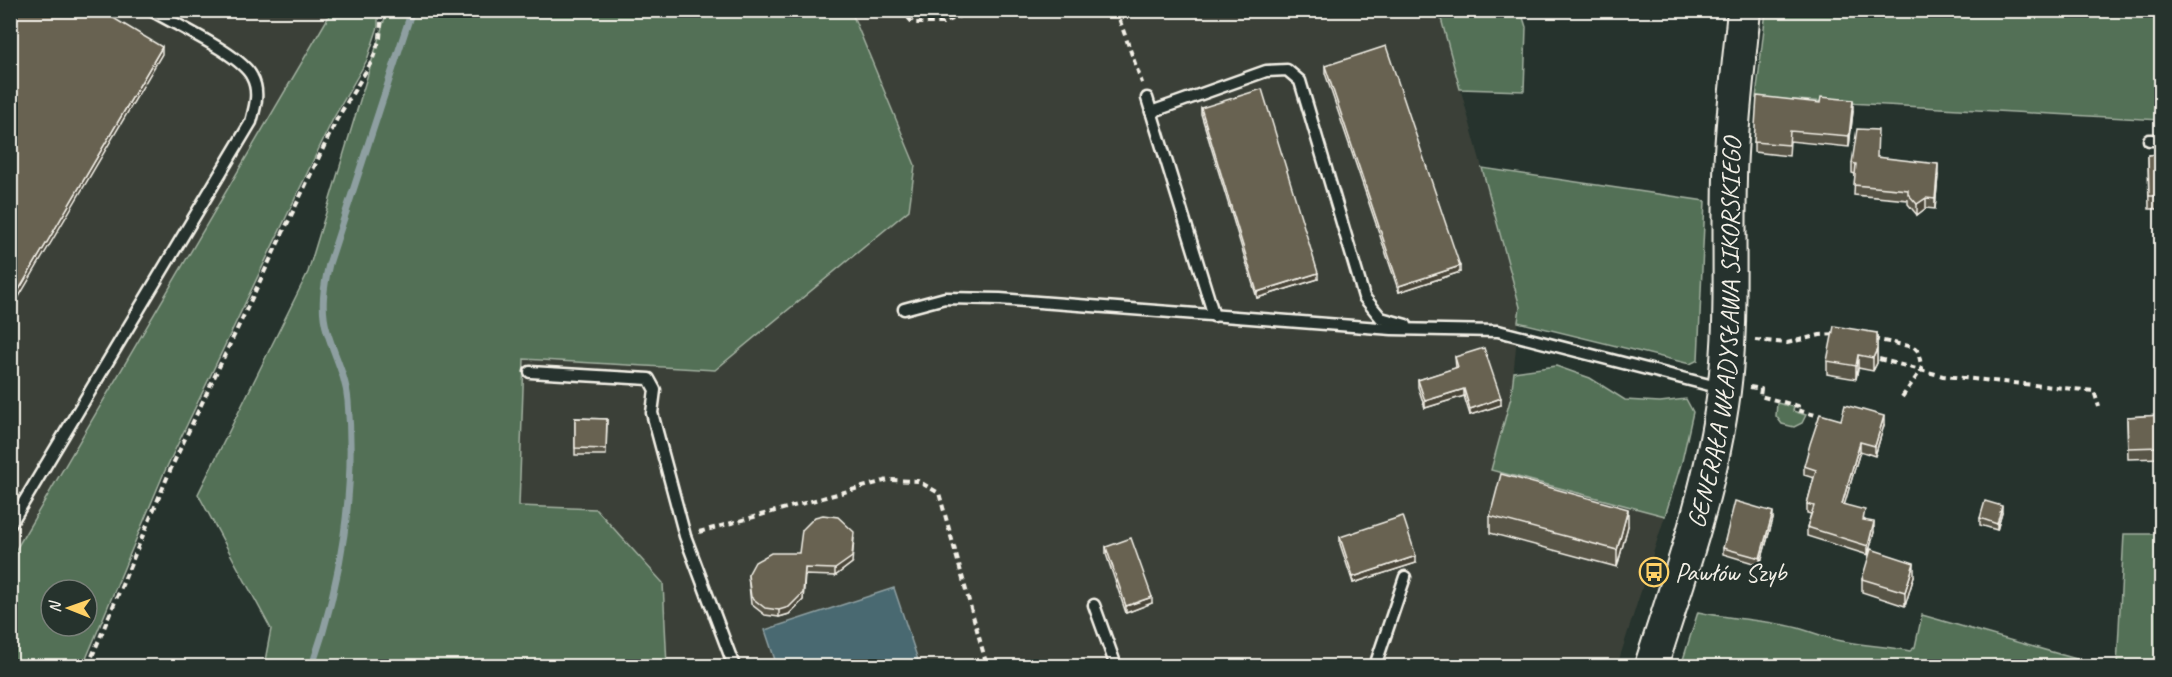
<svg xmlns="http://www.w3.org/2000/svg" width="2172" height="677" font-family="Caveat,sans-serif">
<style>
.built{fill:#3a4138}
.green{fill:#527057;stroke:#a3b0a0;stroke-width:1.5;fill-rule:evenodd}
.water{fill:#4a6971;stroke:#8e9fa1;stroke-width:1.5}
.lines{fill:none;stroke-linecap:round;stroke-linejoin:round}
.stream{stroke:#8e9fa1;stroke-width:7}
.lane-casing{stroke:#f4f1e8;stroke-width:15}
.secondary-casing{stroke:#f4f1e8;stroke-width:36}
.path{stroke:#f4f1e8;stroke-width:4;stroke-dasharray:6 4.5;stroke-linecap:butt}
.lane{stroke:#26332d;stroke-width:10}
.secondary{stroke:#26332d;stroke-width:32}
.wall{fill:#595446;stroke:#f4f1e8;stroke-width:1.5}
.shaded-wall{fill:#494539;stroke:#f4f1e8;stroke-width:1.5}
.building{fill:#686251;stroke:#f4f1e8;stroke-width:1.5}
.labels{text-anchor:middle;stroke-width:4.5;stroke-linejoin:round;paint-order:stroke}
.street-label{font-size:26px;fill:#f4f1e8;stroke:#26332d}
.poi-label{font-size:26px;fill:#f4f1e8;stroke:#26332d;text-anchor:start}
</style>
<rect width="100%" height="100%" fill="#26332d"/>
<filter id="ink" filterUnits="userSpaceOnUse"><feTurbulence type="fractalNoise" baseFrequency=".0167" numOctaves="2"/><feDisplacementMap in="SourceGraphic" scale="12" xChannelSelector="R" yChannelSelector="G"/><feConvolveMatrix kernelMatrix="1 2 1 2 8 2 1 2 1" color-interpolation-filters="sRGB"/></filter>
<g filter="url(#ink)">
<g class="built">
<polygon points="1439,10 1520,307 1511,397 1491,470 1665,516 1617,666 667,666 663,583 596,509 519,507 524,358 715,369 915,165 851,11"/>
<polygon points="11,11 332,11 11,558"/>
</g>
<g class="green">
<path d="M332,11H378V27L367,60L333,119L163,475L83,666H11V558ZM51,590H87V626H51Z"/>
<polygon points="387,11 851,11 915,165 909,210 715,370 524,359 519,506 596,509 663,583 667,666 264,666 271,629 198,494 308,272"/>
<polygon points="1439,11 1521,11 1526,27 1524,91 1460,89"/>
<polygon points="1766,11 2161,11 2161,120 1756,98"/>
<polygon points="1482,168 1705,201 1698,360 1690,364 1518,322 1520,307"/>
<polygon points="1556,366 1590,378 1625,400 1660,402 1686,399 1693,412 1682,461 1665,516 1491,470 1511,397 1514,372"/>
<polygon points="1777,403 1794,407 1793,411 1806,415 1802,423 1794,427 1782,424 1776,416"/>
<polygon points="2124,534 2161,534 2161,666 2117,666"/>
<path d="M1698,612C1731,619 1766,620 1798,628C1813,632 1826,638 1842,641C1865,646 1887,646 1910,651L1915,647L1922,615L2101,666H1681Z"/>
</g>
<polygon class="water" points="894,588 920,666 777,666 765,630"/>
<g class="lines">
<path class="stream" d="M312,666C341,583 356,489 348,401C346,376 334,355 327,331C320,309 324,285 329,264L412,10"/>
<g class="lane-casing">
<g id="lane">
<polyline points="1147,98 1214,316"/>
<polyline points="1151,112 1266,71 1287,70 1300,81 1364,297 1381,318 1406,325"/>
<polyline points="2149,140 2162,140"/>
<polyline points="904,309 945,298 1000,299 1392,329 1498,331 1721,388"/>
<polyline points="530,372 649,379 655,390 652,413 685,536 734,666"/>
<path d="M10,525L251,122C255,107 260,92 252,77C242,55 174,24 151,10"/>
<polyline points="1094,605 1116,666"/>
<polyline points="1375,666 1405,577"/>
</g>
</g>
<g class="secondary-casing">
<g id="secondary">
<path id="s1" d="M1651,666C1680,576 1712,485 1724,391C1733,320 1728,249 1730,178C1731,122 1739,66 1744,10"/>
</g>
</g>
<g class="path">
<polyline points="901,10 913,23 943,23 975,10"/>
<polyline points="1116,10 1142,83"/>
<polyline points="1873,339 1914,347 1918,351 1922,369 1902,397"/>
<polyline points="1755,340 1787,343 1820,335 1836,334"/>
<polyline points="1879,359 1943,376 2094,391 2099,407"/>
<polyline points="1750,387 1761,389 1760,396 1798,406 1797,410 1823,417"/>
<polyline points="699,532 888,480 918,481 939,493 987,666"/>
<polyline points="88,666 172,466 337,119 372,61 380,38 382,10"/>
</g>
<use href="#lane" class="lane"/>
<use href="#secondary" class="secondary"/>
</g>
<g class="wall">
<polygon points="1325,66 1460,272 1399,292 1325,73"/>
<polygon points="1201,108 1318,279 1257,298 1201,114"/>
<polygon points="1853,111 1849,147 1790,141 1789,156 1754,152 1754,142"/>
<polygon points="2162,154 2162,209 2149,209 2148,155"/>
<polygon points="1877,157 1938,175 1935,209 1926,208 1917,215 1908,204 1908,200 1854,195 1855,174 1852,173 1852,163"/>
<polygon points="1877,333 1877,363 1873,371 1858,368 1856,379 1827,374 1827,361"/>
<polygon points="1455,357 1501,405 1470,415 1464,396 1425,408 1418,387 1418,380 1456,368"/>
<polygon points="2162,415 2162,458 2128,459 2127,417"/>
<polygon points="575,418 607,419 606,455 575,455"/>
<polygon points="1841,420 1884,425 1875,456 1860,451 1844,504 1865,520 1874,532 1868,555 1807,536 1807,527 1811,514 1807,513 1807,504 1814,478 1804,475 1804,466"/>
<polygon points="2002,513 1997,530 1980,525 1980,518"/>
<polygon points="1490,516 1628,526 1617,567 1490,533"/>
<polygon points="1773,519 1760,565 1723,554 1723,548"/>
<polygon points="1340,537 1416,563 1353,583 1340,544"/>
<polygon points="1106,547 1152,603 1126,613 1106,554"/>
<polygon points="799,553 852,563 835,576 805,575 803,600 789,614 779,617 765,615 751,604 748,575"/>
<polygon points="1914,576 1905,606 1862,592 1862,579"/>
</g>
<g class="shaded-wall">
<polygon points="162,47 162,54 10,312 10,305"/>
<polygon points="1853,100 1853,111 1849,147 1849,136"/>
<polygon points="1938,164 1938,175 1935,209 1935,199"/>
<polygon points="1926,198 1926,208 1917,215 1917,204"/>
<polygon points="1460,266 1460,272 1399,292 1399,286"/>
<polygon points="1318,273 1318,279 1257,298 1257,292"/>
<polygon points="1877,349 1877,363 1873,371 1873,358"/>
<polygon points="1858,355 1858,368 1856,379 1856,366"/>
<polygon points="1464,389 1464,396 1425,408 1425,401"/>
<polygon points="1501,398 1501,405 1470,415 1470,409"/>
<polygon points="1884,416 1884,425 1875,456 1875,446"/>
<polygon points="1860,442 1860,451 1842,513 1842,504"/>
<polygon points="2002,506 2002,513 1997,530 1997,524"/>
<polygon points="1628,509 1628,526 1617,567 1617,550"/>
<polygon points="1773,512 1773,519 1760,565 1760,558"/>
<polygon points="1874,522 1874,532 1868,555 1868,546"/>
<polygon points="854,538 852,563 835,576 835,569"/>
<polygon points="1416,556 1416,563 1353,583 1353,577"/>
<polygon points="1914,563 1914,576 1905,606 1905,592"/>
<polygon points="805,568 803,600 789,614 779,617 779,610"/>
<polygon points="1152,597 1152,603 1126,613 1126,606"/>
</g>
<g class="building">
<polygon points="10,10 100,10 162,47 10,305"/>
<polygon points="1386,46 1460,266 1399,286 1325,66"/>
<polygon points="1262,89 1318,273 1257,292 1201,108"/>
<polygon points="1757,96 1820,103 1821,97 1853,100 1849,136 1790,131 1789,145 1754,142"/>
<polygon points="1857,129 1878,130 1877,157 1938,164 1935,199 1926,198 1917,204 1908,194 1908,190 1854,185 1856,164 1852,163"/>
<polygon points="2162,154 2162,196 2149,196 2148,155"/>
<polygon points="1834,326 1877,333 1877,349 1873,358 1858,355 1856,366 1827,361"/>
<polygon points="1484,348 1501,398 1470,409 1464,389 1425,401 1418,380 1458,367 1455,357"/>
<polygon points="1845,405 1884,416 1875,446 1860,442 1842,504 1865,510 1863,520 1874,522 1868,546 1807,527 1814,506 1807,504 1816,470 1804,466 1810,444 1820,414 1841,420"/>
<polygon points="2162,415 2162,447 2128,448 2127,417"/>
<polygon points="575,418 607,419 606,449 575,448"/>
<polygon points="1501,474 1628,509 1617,550 1490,516"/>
<polygon points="1735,501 1773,512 1760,558 1723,548"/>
<polygon points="1985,501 2002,506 1997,524 1980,518"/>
<polygon points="823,515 838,517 854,532 852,557 835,569 805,568 803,593 789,607 779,610 765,608 751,597 748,575 755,562 771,553 799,553 802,530 815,517"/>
<polygon points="1403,516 1416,556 1353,577 1340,537"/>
<polygon points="1131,538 1152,597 1126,606 1106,547"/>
<polygon points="1871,549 1914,563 1905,592 1862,579"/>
</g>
</g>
<defs>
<g id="bus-ring" transform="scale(1.5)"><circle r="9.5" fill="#26332d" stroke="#ffd166" stroke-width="1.5"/><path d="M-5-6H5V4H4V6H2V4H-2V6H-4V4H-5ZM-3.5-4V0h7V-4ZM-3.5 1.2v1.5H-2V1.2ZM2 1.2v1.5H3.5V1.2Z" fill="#ffd166"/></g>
</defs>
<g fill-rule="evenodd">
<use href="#bus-ring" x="1654" y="572"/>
</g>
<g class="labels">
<g class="street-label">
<text dy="9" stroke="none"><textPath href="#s1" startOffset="342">GENERAŁA WŁADYSŁAWA SIKORSKIEGO</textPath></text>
</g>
<g class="poi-label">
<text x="1675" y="581">Pawłów Szyb</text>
</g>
</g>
<rect width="2172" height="677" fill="none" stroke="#26332d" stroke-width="36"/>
<rect x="18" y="18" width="2136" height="641" fill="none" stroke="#f4f1e8" stroke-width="2" filter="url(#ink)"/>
<g transform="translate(69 608) rotate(271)"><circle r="28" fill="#26332d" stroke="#787f78" stroke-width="1.5"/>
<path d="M0-4.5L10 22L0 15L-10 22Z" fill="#ffd166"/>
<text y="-9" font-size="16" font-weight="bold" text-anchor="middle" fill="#f4f1e8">N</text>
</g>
</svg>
